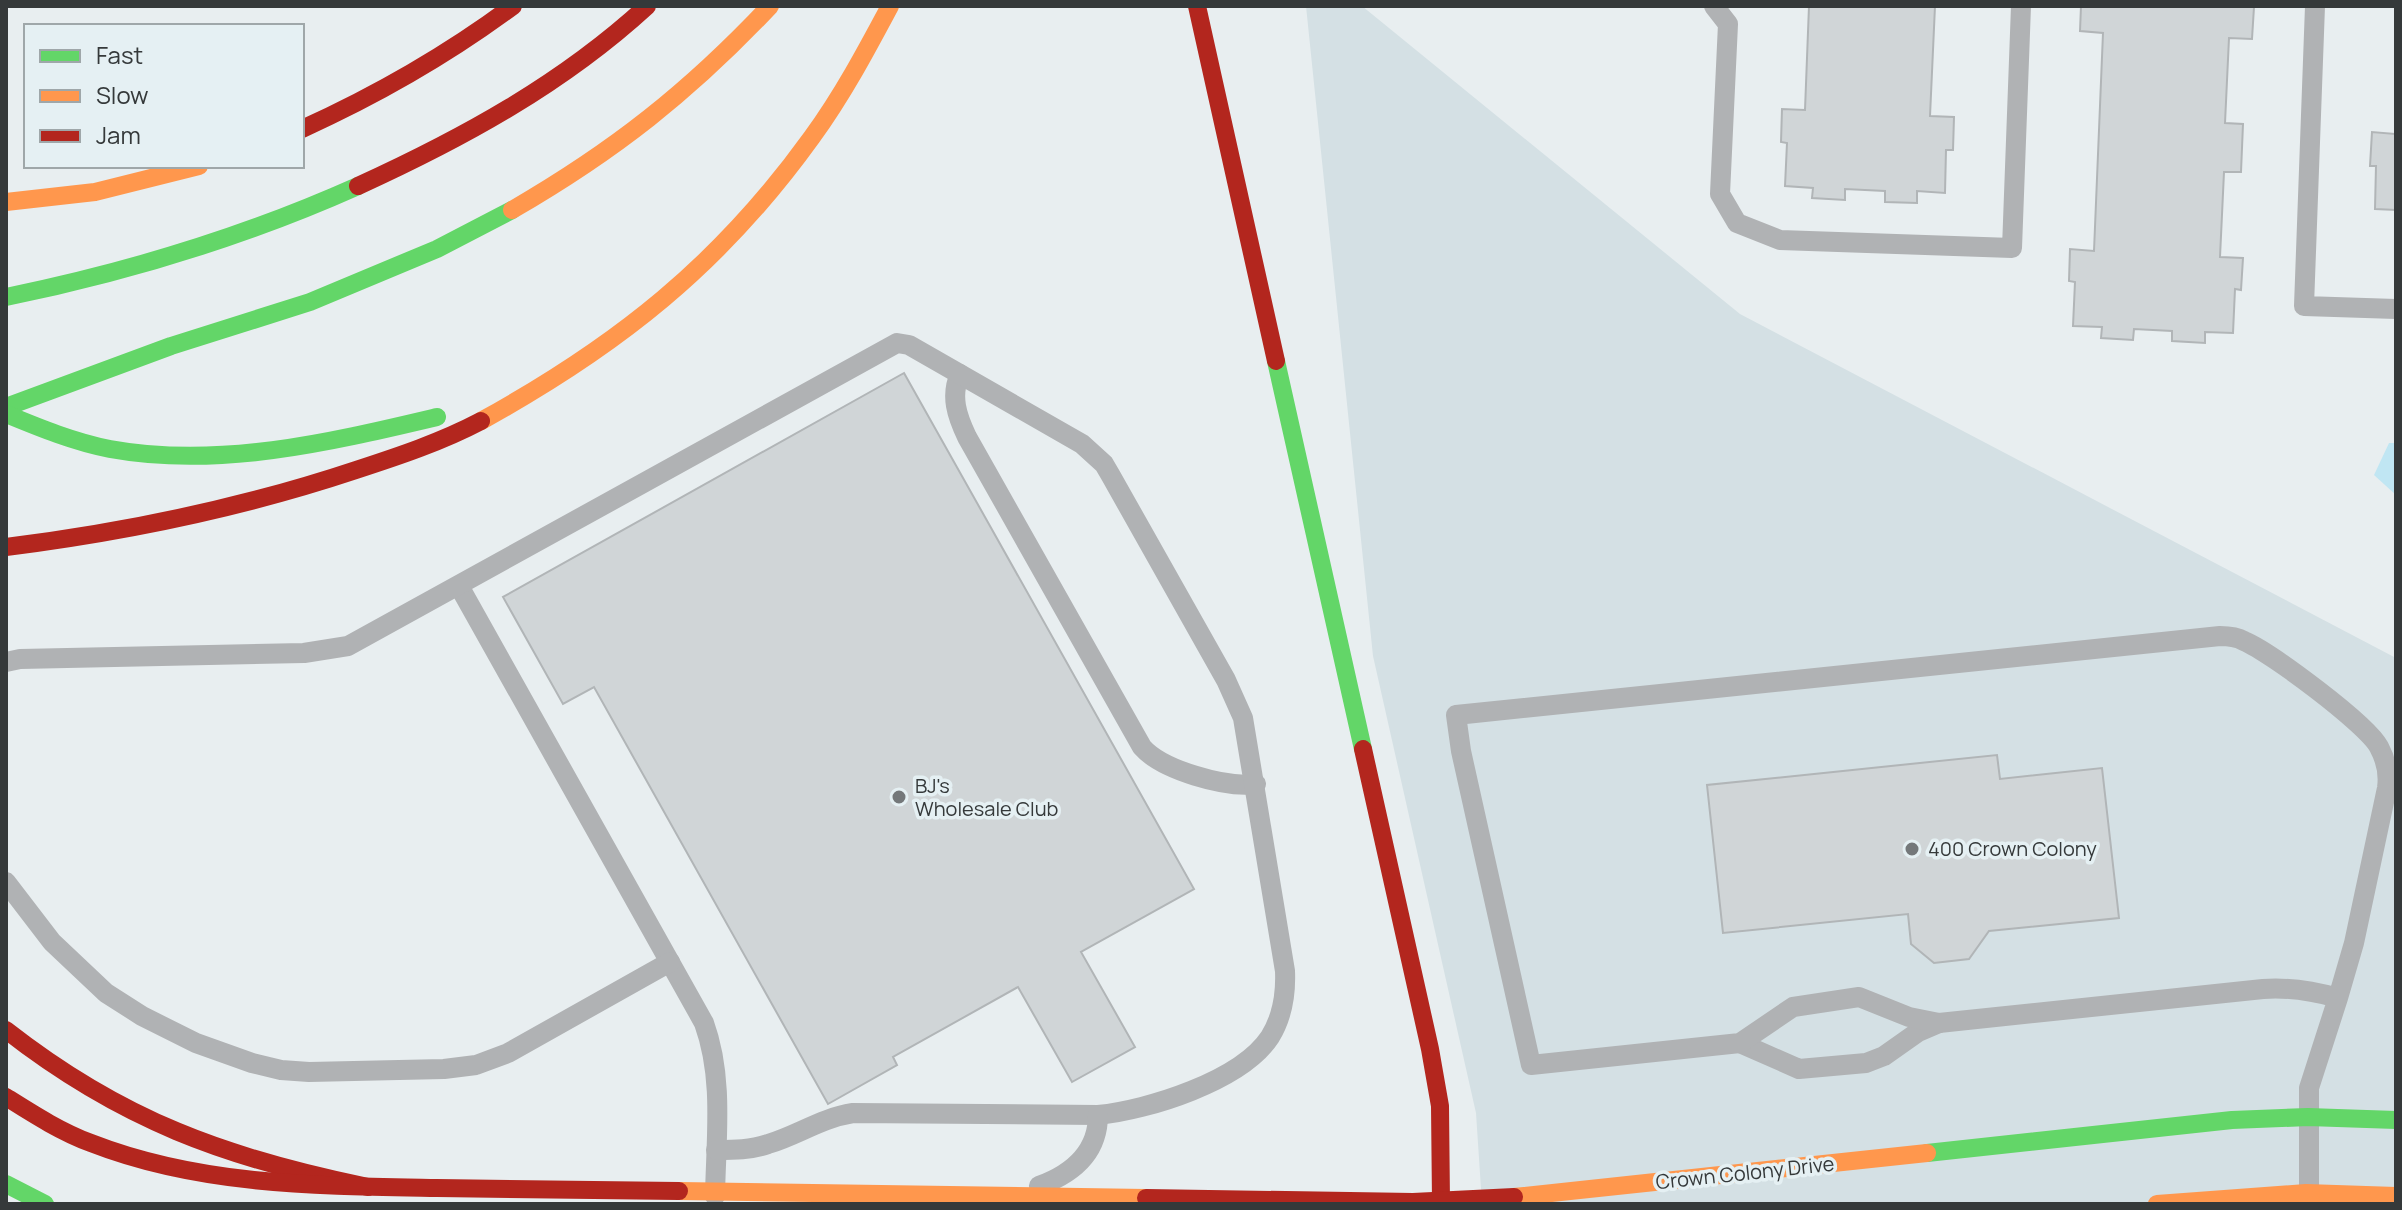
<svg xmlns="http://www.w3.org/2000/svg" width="2402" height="1210" font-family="Manrope,sans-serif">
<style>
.built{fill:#d4e0e4}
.green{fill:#c0e6f3}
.building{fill:#d0d5d7;stroke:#b1b5b7;stroke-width:2}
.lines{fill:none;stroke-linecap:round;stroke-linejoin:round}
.lane{stroke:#b0b2b4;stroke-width:20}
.fast{stroke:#63d668;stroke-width:18}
.slow{stroke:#ff974d;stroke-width:18}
.jam{stroke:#b3261e;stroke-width:18}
.poi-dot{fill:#74787a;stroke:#e5f0f3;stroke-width:3}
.labels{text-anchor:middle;stroke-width:7;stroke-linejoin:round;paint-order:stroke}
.poi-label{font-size:20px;fill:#35393a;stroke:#e5f0f3;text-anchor:start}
.street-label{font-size:20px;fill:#35393a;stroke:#e5f0f3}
</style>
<rect width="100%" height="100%" fill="#e8eef0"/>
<polygon class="built" points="1306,6 1362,6 1740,314 2396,658 2396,1204 1482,1204 1476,1113 1373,656"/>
<polygon class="green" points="2389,443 2396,443 2396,495 2374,475"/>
<g class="building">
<polygon points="1809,6 1935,6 1930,116 1954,117 1953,150 1946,150 1945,193 1917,191 1917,203 1885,202 1885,191 1845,189 1845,200 1812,198 1813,188 1785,186 1787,143 1781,142 1782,109 1805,110"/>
<polygon points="2081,6 2254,7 2252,39 2229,38 2225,123 2243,124 2241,172 2224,172 2220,257 2243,258 2241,290 2235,289 2233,333 2205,332 2205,343 2172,341 2172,331 2134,329 2133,340 2101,338 2102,327 2073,326 2075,282 2069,281 2070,249 2094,251 2103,33 2080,31"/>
<polygon points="2396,121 2396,210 2375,209 2376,166 2370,166 2372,132 2395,134"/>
<polygon points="904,373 1194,889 1081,952 1135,1047 1072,1082 1018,987 893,1057 897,1065 828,1104 594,687 563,704 503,597"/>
<polygon points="1997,755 2000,779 2102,768 2119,918 1989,931 1969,959 1934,963 1911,944 1908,914 1723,933 1707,785"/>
</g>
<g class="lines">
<g class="lane">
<polyline points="1714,6 1728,24 1720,194 1737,223 1780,240 2012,248 2021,6"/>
<polyline points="2315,6 2304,306 2396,309"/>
<path d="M960,374C950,396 957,416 967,437L1142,747C1162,770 1225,788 1256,784"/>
<path d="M459,586L704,1023C724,1078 716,1138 715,1196"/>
<path d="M6,662L20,659L304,653L348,646L897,343L909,345L1082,444L1104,464L1111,476L1226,680L1243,718L1285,971C1286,994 1283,1016 1270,1037C1241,1081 1148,1110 1098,1115L853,1113C821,1118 798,1135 768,1144C751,1150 734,1150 716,1150"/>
<polyline points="6,882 52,942 106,993 142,1016 196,1043 252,1063 281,1070 309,1072 444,1069 476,1065 508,1053 670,962"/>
<polyline points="1740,1043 1799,1069 1866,1063 1884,1056 1918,1032 1939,1023"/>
<path d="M1039,1186C1072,1174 1098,1153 1098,1115"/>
<path d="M2309,1193V1088L2338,998C2313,991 2289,987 2263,989L1939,1023L1909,1017L1859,997L1793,1007L1740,1043L1531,1065L1461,751L1456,715L2220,636C2229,636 2237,637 2244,641C2270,652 2367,724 2379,747C2386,760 2389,774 2387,788L2354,943L2338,998"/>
</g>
<g class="fast">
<path d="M6,297C128,272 244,237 358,186"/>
<polyline points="1276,361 1363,749"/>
<polyline points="6,407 171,346 310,302 437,249 512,210"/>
<path d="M6,414C40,428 74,442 110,449C219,469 331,442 437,417"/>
<polyline points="1927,1153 2232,1120 2308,1117 2396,1120"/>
<polyline points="6,1184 45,1204"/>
</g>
<g class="slow">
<polyline points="6,202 95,192 199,166"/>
<path d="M512,210C614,151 689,92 770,6"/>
<path d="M481,421C617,346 720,265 812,137C842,96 866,51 890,6"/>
<polyline points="679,1191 1146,1198"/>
<polyline points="1514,1197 1927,1153"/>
<polyline points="2157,1204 2306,1193 2396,1196"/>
</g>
<g class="jam">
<polyline points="1197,6 1276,361"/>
<path d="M302,129C377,95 447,55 513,6"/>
<path d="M358,186C463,138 562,84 647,6"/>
<path d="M6,547C125,532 242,508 356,470C399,456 441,442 481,421"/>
<polyline points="1363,749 1430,1049 1440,1106 1441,1202"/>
<path d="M6,1030C121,1120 226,1158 368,1187"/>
<path d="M6,1097C33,1114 61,1132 91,1143C201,1186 321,1186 437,1188C518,1189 599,1190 679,1191"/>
<polyline points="1146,1198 1413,1202 1514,1197"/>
</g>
</g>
<g class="poi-dot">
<circle cx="899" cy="797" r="8"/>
<circle cx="1912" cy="849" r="8"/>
</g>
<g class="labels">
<g class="poi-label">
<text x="915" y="793">BJ's<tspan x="915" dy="23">Wholesale Club</tspan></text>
<text x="1928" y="856">400 Crown Colony</text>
</g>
<g class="street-label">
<text transform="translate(1745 1173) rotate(-6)" y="7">Crown Colony Drive</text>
</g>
</g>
<rect width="2402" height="1210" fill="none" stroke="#35393a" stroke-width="16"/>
<rect x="24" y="24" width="280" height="144" fill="#e5f0f3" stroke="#9fa7a9" stroke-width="2"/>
<rect x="40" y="50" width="40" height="12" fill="#63d668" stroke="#9fa7a9" stroke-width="2"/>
<text x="96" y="64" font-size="24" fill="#35393a">Fast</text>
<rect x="40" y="90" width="40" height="12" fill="#ff974d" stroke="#9fa7a9" stroke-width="2"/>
<text x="96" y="104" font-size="24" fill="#35393a">Slow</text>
<rect x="40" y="130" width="40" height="12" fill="#b3261e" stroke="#9fa7a9" stroke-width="2"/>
<text x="96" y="144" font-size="24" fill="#35393a">Jam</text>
</svg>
